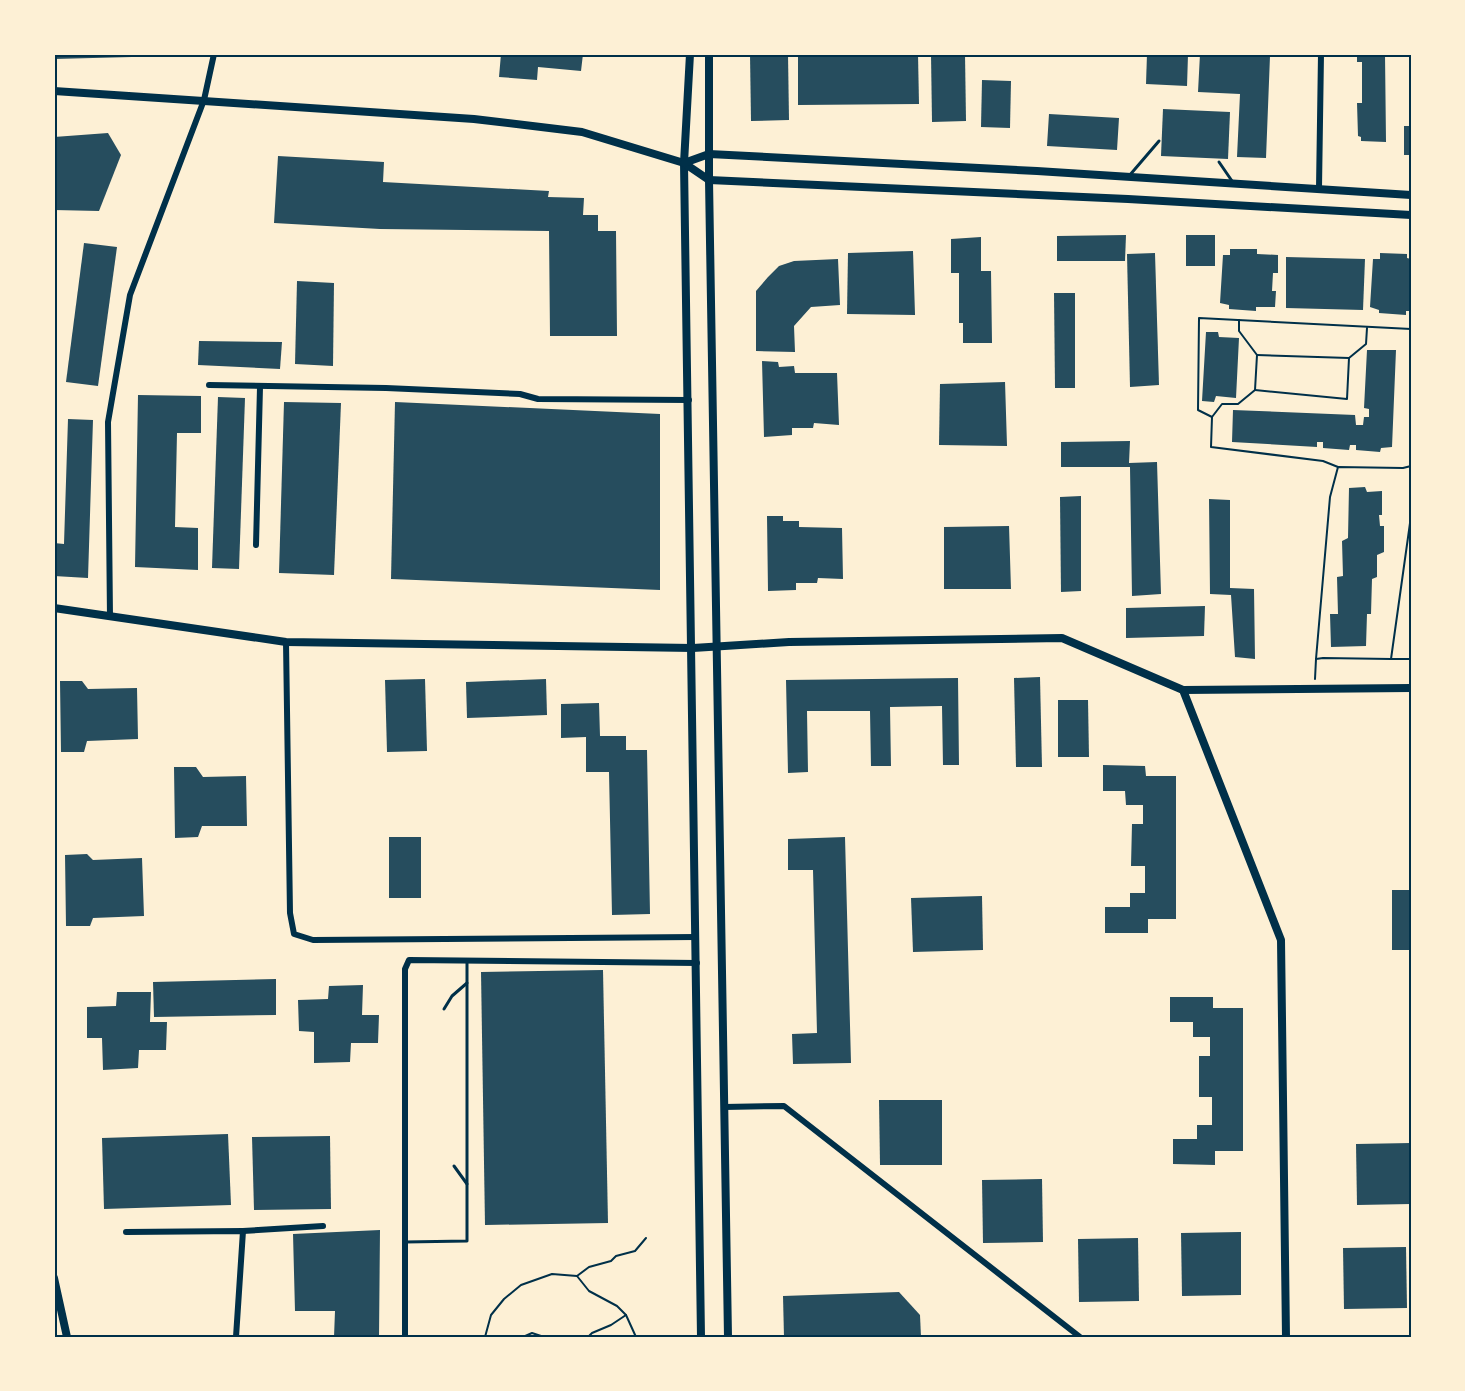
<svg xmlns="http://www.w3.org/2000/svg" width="1465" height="1391" font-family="Signika,sans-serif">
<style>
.building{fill:#264d5e}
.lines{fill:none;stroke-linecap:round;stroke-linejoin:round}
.path{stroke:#003049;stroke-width:2}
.service{stroke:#003049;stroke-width:3}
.minor{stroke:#003049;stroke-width:6}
.tertiary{stroke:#003049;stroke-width:8}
.neatline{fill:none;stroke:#003049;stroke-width:2}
</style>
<rect width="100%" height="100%" fill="#fdf0d5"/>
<g class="building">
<polygon points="54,54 171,54 171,56 54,59"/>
<polygon points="501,54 583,54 581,71 538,67 537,80 499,77"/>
<polygon points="750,54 788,54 789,120 751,121"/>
<polygon points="798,54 918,54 919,104 798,105"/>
<polygon points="931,54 965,54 966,121 932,122"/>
<polygon points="1147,54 1188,54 1187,86 1146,84"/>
<polygon points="1200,54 1270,56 1266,158 1237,157 1240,94 1198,92"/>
<polygon points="1357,54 1385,54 1386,142 1361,141 1361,137 1358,136 1357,103 1362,103 1362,62 1357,62"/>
<polygon points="982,80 1011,81 1010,128 981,127"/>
<polygon points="1163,109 1230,112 1228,159 1161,156"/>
<polygon points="1049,114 1119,118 1117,150 1047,146"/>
<rect x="1404" y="126" width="7" height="29"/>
<polygon points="108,133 121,155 99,211 54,210 54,137"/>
<polygon points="278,156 384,162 383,182 549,191 548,197 584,198 583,215 598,215 598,231 616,231 617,336 550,336 549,231 380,229 274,223"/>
<polygon points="1126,235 1125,261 1057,261 1057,236"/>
<rect x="1186" y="235" width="29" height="31"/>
<polygon points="981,237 981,271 991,271 992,343 963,343 963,323 959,323 959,273 951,273 951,239"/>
<polygon points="84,243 117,247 98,386 66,382"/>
<polygon points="1230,249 1257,249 1257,254 1278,255 1278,273 1273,273 1272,291 1276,291 1275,307 1256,307 1256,311 1229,309 1229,305 1220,303 1223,255 1230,255"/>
<polygon points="913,251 915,315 847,314 848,253"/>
<polygon points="1155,253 1159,385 1130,387 1127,254"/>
<polygon points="1380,253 1407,254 1407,258 1411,259 1411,311 1406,311 1406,315 1379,313 1379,310 1370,307 1373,259 1380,259"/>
<polygon points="1286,257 1365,259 1363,310 1286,308"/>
<polygon points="838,259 840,305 811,307 794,326 795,352 756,351 756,291 768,277 779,266 794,261"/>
<polygon points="297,281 334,283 333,366 295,364"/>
<polygon points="1054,293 1075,293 1075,388 1055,388"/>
<polygon points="1206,332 1218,332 1219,337 1239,338 1236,398 1216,396 1214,402 1202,401"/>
<polygon points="199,341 282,342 280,369 198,365"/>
<polygon points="1367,350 1396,350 1392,447 1381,448 1380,452 1356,450 1356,445 1350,445 1349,450 1323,448 1323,442 1317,442 1317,447 1232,442 1233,410 1355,415 1356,425 1363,425 1364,417 1369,417 1369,409 1364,408"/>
<polygon points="762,361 778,362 779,367 794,366 795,373 837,373 839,425 814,423 813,428 792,428 792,435 764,437"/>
<polygon points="1005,382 1007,446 939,445 940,384"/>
<polygon points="138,395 201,396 201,433 177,433 175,527 198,528 198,570 135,567"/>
<polygon points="218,397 245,398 239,569 212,568"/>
<polygon points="284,402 341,403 334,575 279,573"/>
<polygon points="395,402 660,414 660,590 391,579"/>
<polygon points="68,419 93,420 88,578 54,576 54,543 64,544"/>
<polygon points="1130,441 1129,463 1157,462 1161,594 1132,596 1130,467 1061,467 1061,442"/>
<polygon points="1365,487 1367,492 1382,491 1382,515 1379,515 1380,526 1384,526 1384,552 1377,555 1377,577 1372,579 1371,614 1367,614 1366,646 1331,647 1330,614 1338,614 1337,577 1343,576 1342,541 1348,538 1349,488"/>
<polygon points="1081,496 1081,591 1061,592 1060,497"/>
<polygon points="1209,499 1230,500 1230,588 1254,589 1255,659 1235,657 1231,595 1210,594"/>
<polygon points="767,516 783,516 783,521 799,521 799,527 842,528 843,579 818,578 817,583 796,583 796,590 768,591"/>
<polygon points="1009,526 1011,589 944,589 944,527"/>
<polygon points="1205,606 1204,636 1126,638 1126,608"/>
<polygon points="1040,677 1042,767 1016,767 1014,678"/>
<polygon points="958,678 959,765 943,765 942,706 890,707 891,766 871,766 870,711 807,711 808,772 788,773 786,680"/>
<polygon points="425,679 427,751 387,752 385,680"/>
<polygon points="546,679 547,715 467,718 466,682"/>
<polygon points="60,681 82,681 88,689 137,688 138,739 87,741 84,752 61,752"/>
<polygon points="1058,700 1088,700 1089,757 1058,757"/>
<polygon points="599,703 600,736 626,736 626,750 647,750 650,914 612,915 609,772 586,772 586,737 561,738 561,704"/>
<polygon points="1103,765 1145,766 1146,776 1176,776 1176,919 1148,919 1148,933 1105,933 1105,907 1130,907 1130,893 1145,893 1145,866 1131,866 1132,824 1143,824 1143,805 1126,805 1125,791 1103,791"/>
<polygon points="174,767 196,767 203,777 246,776 247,826 202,826 198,837 175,838"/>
<rect x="389" y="837" width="32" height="61"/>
<polygon points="845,837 851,1063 793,1064 792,1034 817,1033 813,870 788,870 788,839"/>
<polygon points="87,854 93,860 142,858 144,916 93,918 90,926 66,926 65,855"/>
<rect x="1392" y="890" width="19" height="60"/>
<polygon points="982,896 983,950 913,952 911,898"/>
<polygon points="603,970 608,1223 485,1225 481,972"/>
<polygon points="276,979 276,1015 154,1017 153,982"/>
<polygon points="363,985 362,1015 379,1015 378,1043 351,1043 350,1062 314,1063 314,1032 299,1031 298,1000 328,999 329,986"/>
<polygon points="117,992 151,992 150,1022 167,1022 166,1050 139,1050 138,1068 103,1070 102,1038 87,1038 87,1007 116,1006"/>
<polygon points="1170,997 1213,997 1213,1008 1243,1008 1243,1151 1215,1151 1215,1165 1173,1164 1173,1139 1197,1139 1197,1125 1212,1125 1212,1097 1199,1097 1199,1056 1210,1056 1210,1037 1193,1037 1193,1022 1170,1022"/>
<polygon points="879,1100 942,1100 942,1165 880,1165"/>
<polygon points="228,1134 231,1205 104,1209 102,1138"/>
<polygon points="330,1136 331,1209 254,1210 252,1137"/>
<polygon points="1411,1143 1411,1204 1357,1205 1356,1144"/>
<polygon points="1042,1179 1043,1242 983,1243 982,1180"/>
<polygon points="380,1230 379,1337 334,1337 335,1311 295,1311 293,1234"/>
<polygon points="1241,1232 1241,1295 1182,1296 1181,1233"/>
<polygon points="1138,1238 1139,1301 1079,1302 1078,1239"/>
<polygon points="1406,1247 1407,1308 1344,1309 1343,1248"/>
<polygon points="899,1292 920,1315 921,1337 784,1337 783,1296"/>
</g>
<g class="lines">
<g class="path">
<polyline points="1349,358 1366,344 1367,328"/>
<polyline points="1255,390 1347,399 1349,358 1257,355"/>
<polyline points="1212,417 1222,404 1238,404 1255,390 1257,355 1239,331 1239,320"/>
<polyline points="1338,467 1323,461 1211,447 1212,417 1198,410 1199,318 1411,329"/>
<polyline points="1316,659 1330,497 1338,467 1403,468 1411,466"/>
<polyline points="1391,659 1411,659"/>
<polyline points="1315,679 1316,659 1323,658 1391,659 1411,516"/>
<polyline points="577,1276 589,1267 611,1261 616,1256 635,1251 646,1238"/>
<polyline points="485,1337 491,1315 504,1299 521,1285 552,1274 577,1276 589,1291 617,1306 626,1315 636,1337"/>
<polyline points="523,1337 532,1333 544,1337"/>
<polyline points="588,1337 592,1333 611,1325 626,1315"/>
</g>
<g class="service">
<polyline points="1219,162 1232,181"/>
<polyline points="1129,176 1159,141"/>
<polyline points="444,1009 452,996 467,983"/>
<polyline points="454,1166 467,1184"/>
<polyline points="405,1242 467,1241 467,962"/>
</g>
<g class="minor">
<polyline points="1319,188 1321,54"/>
<polyline points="209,385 386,388 520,394 538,399 689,400"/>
<polyline points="256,545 260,387"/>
<polyline points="110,617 108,422 130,295 204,100 214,54"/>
<polyline points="286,642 290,913 294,934 313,940 696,937"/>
<polyline points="724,1107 784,1106 1080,1337"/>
<polyline points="243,1231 323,1226"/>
<polyline points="126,1232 243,1231 236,1337"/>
<polyline points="405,1337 405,969 409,960 697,963"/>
</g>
<g class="tertiary">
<polyline points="690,54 684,163 701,1337"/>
<polyline points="709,54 709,180 728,1337"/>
<polyline points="54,91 474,119 582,132 684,163 709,180"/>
<polyline points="684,163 709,154 1037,171 1411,195"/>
<polyline points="709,180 1128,199 1411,215"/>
<polyline points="54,608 286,642 693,648 789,642 1062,638 1183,690 1281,940 1286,1337"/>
<polyline points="1183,690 1411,688"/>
<polyline points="54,1278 67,1337"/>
</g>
</g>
<rect width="1465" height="1391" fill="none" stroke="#fdf0d5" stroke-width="111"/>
<rect x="56" y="56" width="1354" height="1280" class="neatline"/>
</svg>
